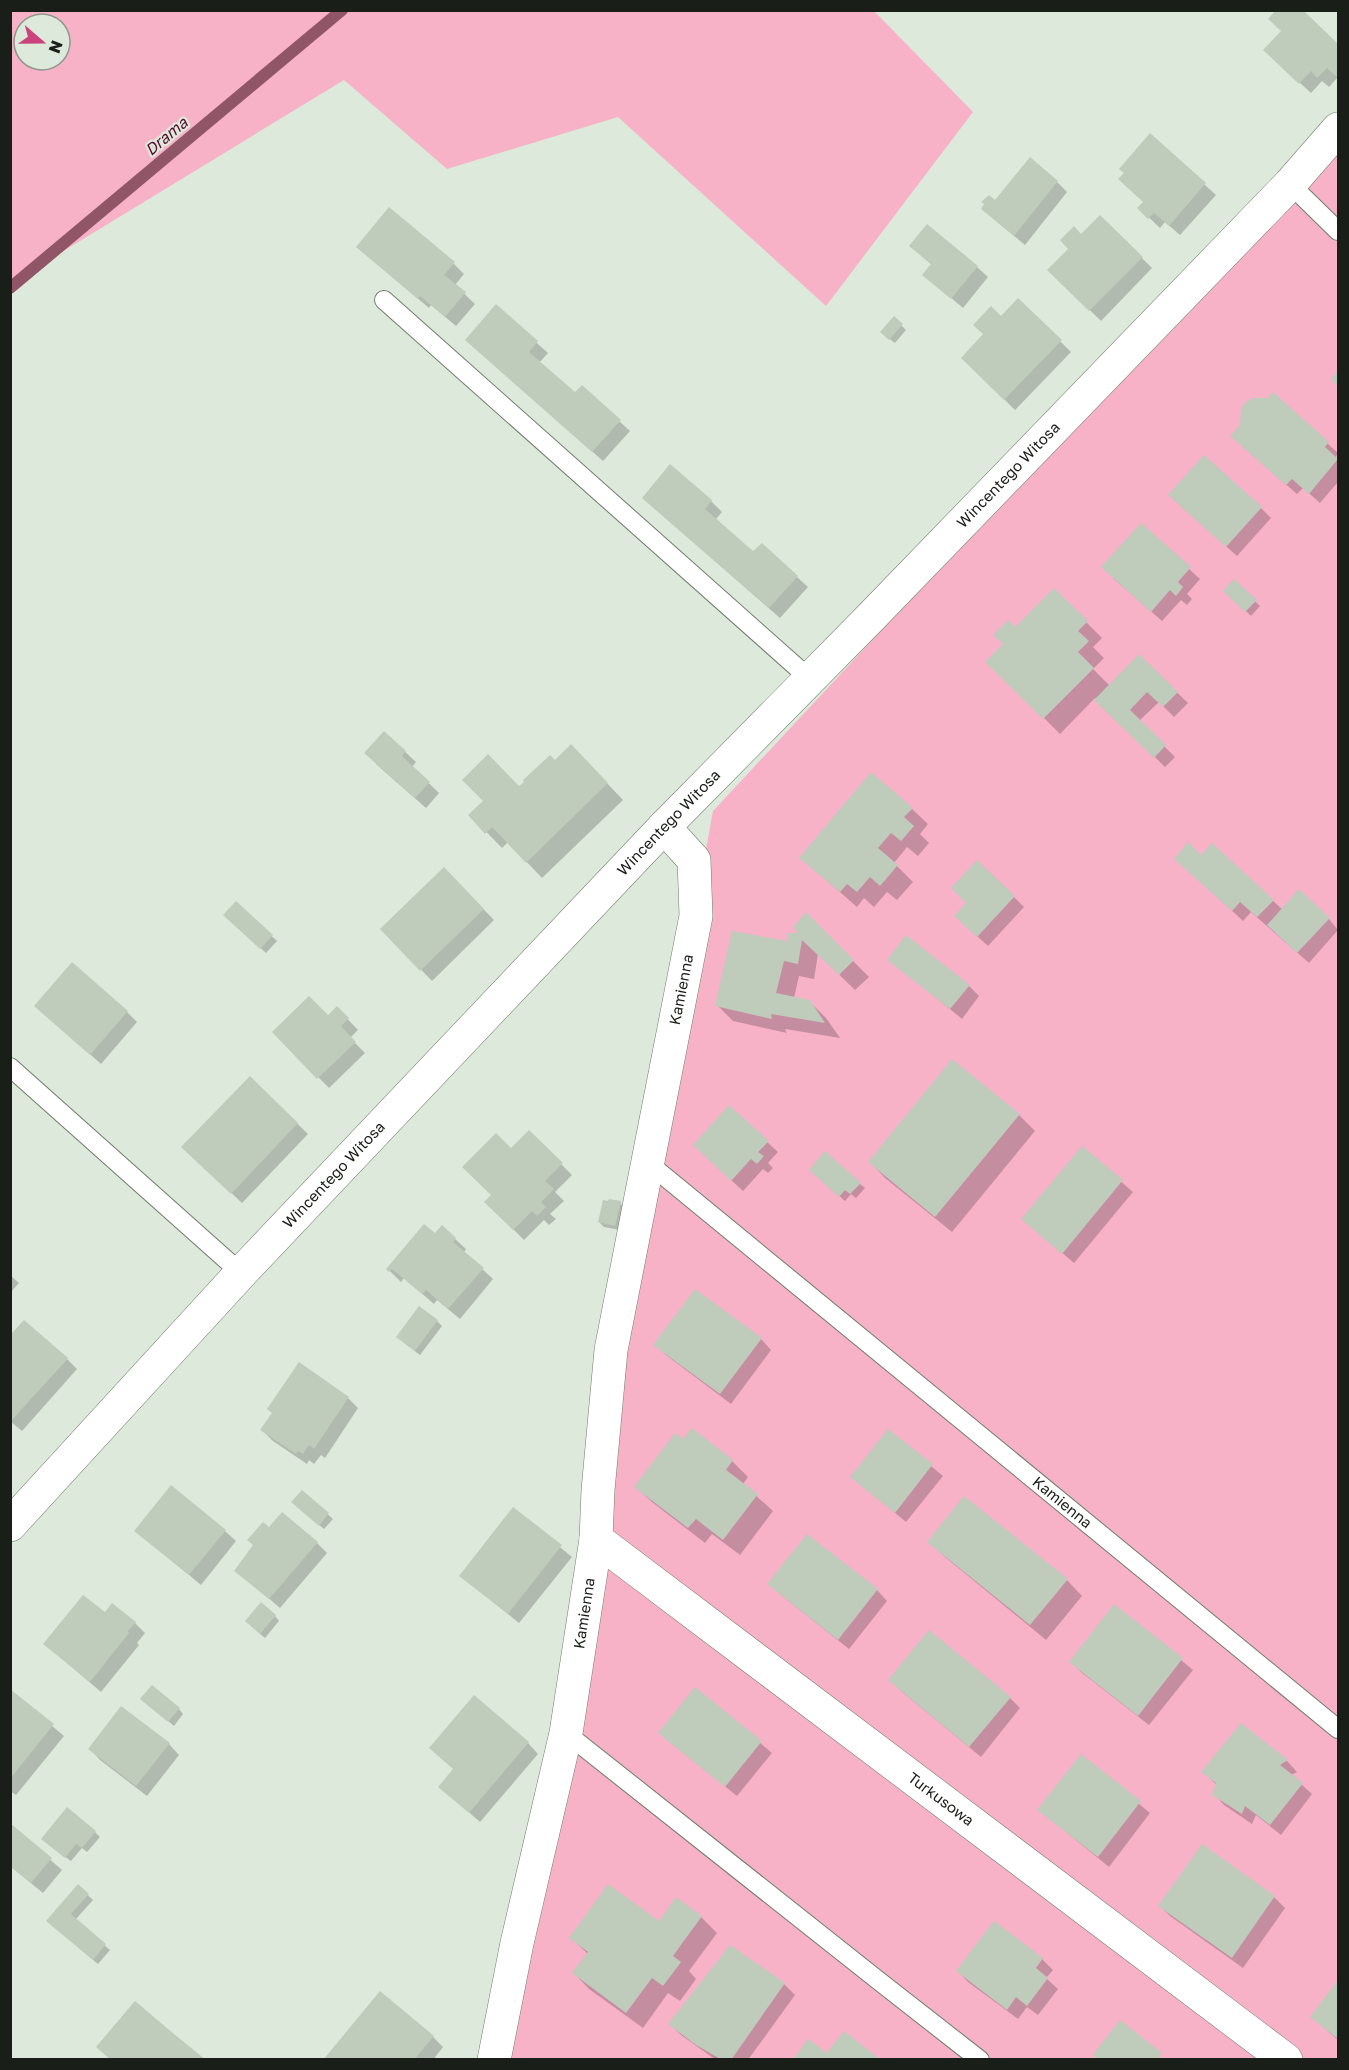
<svg xmlns="http://www.w3.org/2000/svg" width="1349" height="2070" font-family="'Golos Text',sans-serif">
<style>
.green{fill:#f7b2c8;fill-rule:evenodd}
.shadow{fill:#0003}
.lines{fill:none;stroke-linecap:round;stroke-linejoin:round}
.stream{stroke:#915568;stroke-width:12}
.building{fill:#bfcbbb}
.service-casing{stroke:#707b6d;stroke-width:20}
.minor-casing{stroke:#707b6d;stroke-width:34}
.tertiary-casing{stroke:#707b6d;stroke-width:34}
.service{stroke:#fff;stroke-width:18}
.minor{stroke:#fff;stroke-width:33}
.tertiary{stroke:#fff;stroke-width:33}
.labels{text-anchor:middle;stroke-width:4.5;stroke-linejoin:round;paint-order:stroke}
.street-label{font-size:15px;fill:#191e18;stroke:#dde9da}
.water-label{font-size:16px;font-style:italic;fill:#5c0b32;stroke:#dde9da}
</style>
<rect width="100%" height="100%" fill="#dde9da"/>
<g class="green">
<path d="M11,10L874,11L973,112L826,306L618,117L447,169L344,80L11,283ZM24,24H60V60H24Z"/>
<polygon points="1338,145 1338,2059 490,2060 530,1900 600,1426 713,811 1030,471"/>
</g>
<g class="shadow">
<polygon points="1301,10 1338,46 1338,77 1329,87 1322,81 1311,93 1276,61"/>
<polygon points="1150,135 1216,195 1180,235 1165,222 1160,228 1139,208 1145,202"/>
<polygon points="1057,182 1067,192 1025,245 994,219 995,202"/>
<polygon points="1100,217 1152,268 1101,321 1049,270"/>
<polygon points="911,246 977,267 988,277 963,308 924,275 932,265"/>
<polygon points="369,257 453,263 464,274 455,285 475,304 456,326 431,305 429,308"/>
<polygon points="1018,300 1071,352 1015,410 963,358"/>
<polygon points="496,307 548,353 539,363 575,394 619,421 630,431 603,461 478,350"/>
<polygon points="894,318 906,330 895,343 887,337"/>
<polygon points="1273,394 1338,453 1335,458 1338,461 1338,482 1320,503 1303,488 1297,494 1243,447"/>
<polygon points="711,501 722,512 715,520 754,553 762,545 808,587 780,618 654,508"/>
<polygon points="1180,505 1261,508 1271,518 1237,556"/>
<polygon points="1141,525 1200,579 1187,594 1192,599 1187,605 1181,600 1162,621 1113,578"/>
<polygon points="1234,581 1260,606 1251,616 1225,591"/>
<polygon points="1054,590 1102,638 1093,647 1104,658 1093,669 1110,686 1139,656 1188,703 1174,717 1159,702 1139,721 1175,757 1165,767 1095,698 1060,734 988,662 1005,644 1015,629"/>
<polygon points="385,733 416,762 412,767 439,793 426,808 376,764"/>
<polygon points="555,762 587,762 623,800 542,878 508,842 502,848 470,815 519,788"/>
<polygon points="912,809 928,824 920,834 929,843 918,856 907,847 894,863 913,882 897,900 887,892 874,907 864,898 857,907 801,858"/>
<polygon points="1212,845 1283,910 1329,919 1338,930 1309,963 1251,912 1243,921 1187,869"/>
<polygon points="444,869 494,920 432,981 382,929"/>
<polygon points="1014,897 1024,907 988,946 966,926"/>
<polygon points="236,903 277,941 266,953 225,915"/>
<polygon points="806,914 869,977 855,990 818,954 814,979 799,976 794,998 809,1001 826,1018 840,1038 785,1029 787,1033 733,1021 717,1005 788,943 801,935"/>
<polygon points="889,959 969,986 979,996 962,1019"/>
<polygon points="36,1006 127,1012 137,1022 101,1064"/>
<polygon points="337,1008 358,1030 350,1038 365,1053 329,1088 274,1032 328,1017"/>
<polygon points="250,1078 308,1134 242,1203 183,1147"/>
<polygon points="1019,1115 1035,1131 952,1232 885,1178 870,1162"/>
<polygon points="529,1132 572,1175 555,1192 564,1201 550,1214 556,1219 549,1225 544,1220 524,1240 486,1202 493,1195 511,1150"/>
<polygon points="767,1142 778,1152 768,1163 773,1168 768,1173 763,1169 743,1191 705,1156"/>
<polygon points="1082,1148 1133,1192 1074,1263 1023,1219"/>
<polygon points="816,1175 860,1184 865,1188 856,1198 851,1194 845,1201"/>
<polygon points="620,1203 625,1208 620,1230 604,1227 599,1222"/>
<polygon points="435,1236 455,1239 466,1249 464,1252 493,1279 460,1319 437,1300 434,1304 404,1278 401,1282 388,1269"/>
<polygon points="10,1275 19,1283 10,1293"/>
<polygon points="437,1321 442,1326 420,1355 403,1342"/>
<polygon points="761,1339 771,1350 731,1404 666,1355 655,1344"/>
<polygon points="67,1359 77,1369 22,1431 10,1421"/>
<polygon points="348,1398 358,1408 325,1458 321,1455 314,1464 309,1460 307,1464 273,1441 262,1430"/>
<polygon points="692,1430 732,1461 748,1477 743,1484 773,1511 740,1555 712,1534 705,1543 652,1502 636,1487"/>
<polygon points="889,1431 943,1476 906,1522 852,1477"/>
<polygon points="302,1492 333,1519 324,1529 298,1507"/>
<polygon points="513,1509 572,1557 519,1623 461,1576"/>
<polygon points="269,1529 317,1543 327,1553 280,1608 236,1570"/>
<polygon points="136,1531 225,1531 236,1541 201,1585"/>
<polygon points="929,1541 1067,1580 1082,1596 1046,1640 945,1557"/>
<polygon points="769,1584 877,1590 887,1601 849,1649 780,1594"/>
<polygon points="1115,1606 1193,1670 1149,1725 1081,1672 1071,1662"/>
<polygon points="105,1614 135,1623 145,1633 137,1643 139,1645 101,1692 45,1644"/>
<polygon points="275,1616 279,1621 265,1638 251,1626"/>
<polygon points="696,1689 772,1753 737,1796 671,1743"/>
<polygon points="900,1690 1010,1698 1020,1708 981,1757"/>
<polygon points="10,1691 64,1736 16,1795 10,1791"/>
<polygon points="147,1703 179,1709 183,1714 174,1726"/>
<polygon points="1241,1725 1287,1761 1297,1772 1291,1775 1312,1794 1281,1835 1256,1815 1252,1824 1224,1805 1214,1794 1217,1785 1203,1772"/>
<polygon points="528,1743 538,1754 480,1822 440,1787 454,1769"/>
<polygon points="169,1744 179,1755 147,1796 100,1760 90,1749"/>
<polygon points="1081,1756 1150,1813 1109,1867 1039,1810"/>
<polygon points="10,1825 62,1870 43,1893 10,1866"/>
<polygon points="95,1832 100,1837 87,1852 82,1848 71,1861 48,1844"/>
<polygon points="1202,1846 1274,1897 1285,1908 1243,1968 1170,1916 1160,1906"/>
<polygon points="78,1886 93,1900 75,1920 110,1950 98,1964 53,1926"/>
<polygon points="701,1917 717,1933 689,1971 696,1979 680,2001 668,1993 643,2028 589,1989 574,1973 588,1954 571,1938"/>
<polygon points="994,1923 1042,1959 1053,1970 1046,1978 1058,1989 1038,2015 1027,2007 1018,2019 968,1982 958,1971"/>
<polygon points="730,1947 784,1984 795,1995 748,2060 716,2060 681,2035 670,2024"/>
<polygon points="1338,1982 1338,2040 1312,2017"/>
<polygon points="433,2037 443,2047 433,2060 325,2060"/>
</g>
<g class="lines">
<polyline class="stream" points="10,288 342,10"/>
</g>
<g class="building">
<polygon points="1276,10 1303,10 1338,44 1338,75 1337,77 1327,68 1317,78 1311,71 1299,84 1263,50 1281,31 1268,19"/>
<polygon points="1150,133 1206,183 1169,226 1154,213 1148,219 1137,208 1143,202 1118,179 1124,173 1119,169"/>
<polygon points="1030,157 1058,181 1014,236 981,209 984,204 981,202 989,195 995,200"/>
<polygon points="389,207 455,262 444,275 466,292 445,317 420,296 418,299 356,247"/>
<polygon points="1100,215 1143,257 1089,311 1047,270 1068,249 1060,240 1074,226 1081,234"/>
<polygon points="927,224 978,266 951,299 922,275 931,264 909,246"/>
<polygon points="1018,298 1062,340 1004,400 961,358 983,334 973,325 991,306 1001,316"/>
<polygon points="496,304 538,341 529,352 575,392 582,385 621,420 592,452 465,340"/>
<polygon points="894,316 903,324 889,340 880,332"/>
<polygon points="1338,371 1338,386 1331,379"/>
<polygon points="1273,392 1329,442 1325,447 1338,459 1309,494 1292,479 1286,485 1230,436 1240,425 1241,408 1246,402 1253,398 1268,398"/>
<polygon points="1204,455 1262,507 1226,547 1168,495"/>
<polygon points="670,464 712,500 705,509 753,551 762,543 798,576 769,608 642,498"/>
<polygon points="1141,523 1191,567 1178,582 1183,587 1176,596 1170,590 1151,612 1101,567"/>
<polygon points="1234,579 1257,600 1245,612 1223,591"/>
<polygon points="1054,588 1088,621 1078,631 1089,641 1078,652 1094,668 1043,719 985,662 1003,644 993,635 1008,620 1015,627"/>
<polygon points="1139,654 1178,692 1163,707 1147,692 1130,710 1166,745 1154,758 1094,700"/>
<polygon points="384,731 406,751 402,756 430,782 415,798 364,753"/>
<polygon points="571,744 608,783 526,863 492,827 485,834 468,815 483,801 462,780 488,754 519,786 524,782 523,780 550,755 555,760"/>
<polygon points="871,772 913,808 904,817 914,826 901,841 891,833 878,848 898,865 880,886 870,877 857,892 847,884 840,892 799,858"/>
<polygon points="1188,842 1201,855 1212,843 1274,900 1257,917 1240,902 1232,911 1174,859"/>
<polygon points="977,860 1015,896 977,937 954,916 966,903 951,888"/>
<polygon points="444,867 484,909 420,971 380,929"/>
<polygon points="1299,889 1330,918 1297,953 1267,925"/>
<polygon points="236,901 273,935 260,949 223,915"/>
<polygon points="806,912 854,960 839,975 802,940 798,964 784,961 776,993 810,1000 825,1023 771,1014 772,1019 715,1006 732,931 787,941 788,933 798,933 793,927"/>
<polygon points="906,935 970,985 950,1009 887,960"/>
<polygon points="72,962 128,1011 90,1055 34,1006"/>
<polygon points="309,996 328,1015 337,1006 349,1018 341,1026 356,1042 317,1079 272,1032"/>
<polygon points="952,1059 1020,1114 935,1217 868,1162"/>
<polygon points="250,1076 298,1123 231,1194 181,1147"/>
<polygon points="729,1105 769,1141 758,1152 764,1156 757,1164 751,1159 731,1181 693,1145"/>
<polygon points="529,1130 563,1163 545,1181 554,1189 541,1202 546,1207 537,1216 532,1211 513,1230 484,1202 491,1195 462,1167 496,1133 511,1148"/>
<polygon points="1082,1146 1123,1180 1062,1254 1021,1219"/>
<polygon points="825,1151 861,1183 850,1194 845,1190 839,1197 809,1170"/>
<polygon points="609,1199 621,1201 615,1226 598,1222 603,1200 608,1201"/>
<polygon points="424,1224 435,1233 442,1225 456,1238 453,1242 484,1268 448,1309 426,1290 422,1294 392,1269 389,1272 386,1269"/>
<polygon points="695,1289 762,1338 720,1394 653,1345"/>
<polygon points="419,1306 438,1320 415,1351 396,1337"/>
<polygon points="24,1320 68,1358 10,1422 10,1335"/>
<polygon points="299,1362 349,1397 314,1449 309,1445 303,1454 298,1451 296,1454 260,1430 272,1413 267,1409"/>
<polygon points="692,1428 733,1460 726,1470 758,1494 723,1540 696,1519 688,1528 634,1487 675,1433 683,1439"/>
<polygon points="888,1429 933,1464 895,1513 850,1477"/>
<polygon points="171,1485 226,1530 189,1575 134,1531"/>
<polygon points="302,1490 329,1513 319,1526 291,1502"/>
<polygon points="964,1496 1068,1579 1030,1625 927,1542"/>
<polygon points="513,1507 562,1545 508,1614 459,1576"/>
<polygon points="282,1512 318,1542 269,1599 234,1571 253,1545 247,1540 263,1522 269,1527"/>
<polygon points="807,1534 878,1589 838,1640 767,1584"/>
<polygon points="83,1595 105,1612 112,1603 136,1622 128,1631 129,1633 90,1682 43,1644"/>
<polygon points="261,1602 276,1615 260,1634 245,1621"/>
<polygon points="1114,1604 1183,1658 1138,1716 1069,1662"/>
<polygon points="929,1630 1011,1697 969,1747 888,1680"/>
<polygon points="152,1685 180,1708 168,1722 140,1699"/>
<polygon points="695,1687 762,1741 725,1787 658,1733"/>
<polygon points="10,1689 54,1724 10,1779"/>
<polygon points="474,1695 529,1742 469,1813 438,1787 453,1769 429,1748"/>
<polygon points="121,1706 170,1743 136,1786 88,1749"/>
<polygon points="1241,1723 1288,1760 1280,1765 1303,1783 1270,1825 1245,1806 1242,1814 1212,1795 1216,1783 1201,1772"/>
<polygon points="1081,1754 1141,1801 1098,1857 1037,1810"/>
<polygon points="67,1807 96,1831 82,1848 76,1844 65,1858 41,1839"/>
<polygon points="10,1823 52,1858 31,1883 10,1866"/>
<polygon points="1202,1844 1275,1896 1232,1958 1158,1906"/>
<polygon points="78,1884 89,1894 71,1914 106,1944 93,1960 46,1921"/>
<polygon points="608,1884 659,1921 676,1897 702,1916 673,1956 681,1962 663,1986 652,1978 626,2013 572,1973 588,1952 569,1938"/>
<polygon points="994,1921 1043,1958 1036,1968 1048,1978 1027,2006 1016,1997 1007,2010 956,1971"/>
<polygon points="730,1945 785,1983 731,2060 722,2060 696,2045 668,2024"/>
<polygon points="1338,1980 1338,2039 1310,2017"/>
<polygon points="380,1991 434,2036 414,2060 323,2060"/>
<polygon points="135,2001 174,2034 206,2060 111,2060 96,2047"/>
<polygon points="1120,2020 1162,2053 1159,2056 1164,2060 1095,2060 1096,2058 1093,2055"/>
<polygon points="844,2031 881,2060 793,2060 808,2039 827,2053"/>
</g>
<g class="lines">
<g class="service-casing">
<g id="service">
<polyline points="1290,184 1338,231"/>
<polyline points="384,300 810,679"/>
<polyline points="10,1067 241,1273"/>
<path id="s1" d="M647,1162L1338,1729"/>
<polyline points="566,1733 879,1981 980,2060"/>
</g>
</g>
<g class="minor-casing">
<g id="minor">
<path id="s2" d="M596,1539L1286,2060"/>
<path id="s3" d="M494,2060L517,1943L566,1733L596,1539L598,1490L611,1350L696,916L694,860L664,827"/>
</g>
</g>
<g class="tertiary-casing">
<g id="tertiary">
<path id="s4" d="M10,1525L241,1273L664,827L873,615L1290,184L1338,129"/>
</g>
</g>
<use href="#service" class="service"/>
<use href="#minor" class="minor"/>
<use href="#tertiary" class="tertiary"/>
</g>
<g class="labels">
<g class="street-label">
<text dy="5" stroke="none"><textPath href="#s4" startOffset="1449">Wincentego Witosa</textPath></text>
<text dy="5" stroke="none"><textPath href="#s4" startOffset="963">Wincentego Witosa</textPath></text>
<text dy="5" stroke="none"><textPath href="#s3" startOffset="1088">Kamienna</textPath></text>
<text dy="5" stroke="none"><textPath href="#s4" startOffset="477">Wincentego Witosa</textPath></text>
<text dy="5" stroke="none"><textPath href="#s1" startOffset="537">Kamienna</textPath></text>
<text dy="5" stroke="none"><textPath href="#s3" startOffset="456">Kamienna</textPath></text>
<text dy="5" stroke="none"><textPath href="#s2" startOffset="432">Turkusowa</textPath></text>
</g>
<g class="water-label">
<text transform="translate(166 136) rotate(-40)" y="6">Drama</text>
</g>
</g>
<rect width="1349" height="2070" fill="none" stroke="#191e18" stroke-width="24"/>
<g transform="translate(42 42) rotate(110)"><circle r="28" fill="#dde9da" stroke="#8f988c" stroke-width="1.5"/>
<path d="M0-4.5L10 22L0 15L-10 22Z" fill="#cb427d"/>
<text y="-9" font-size="16" font-weight="bold" text-anchor="middle" fill="#191e18">N</text>
</g>
</svg>
